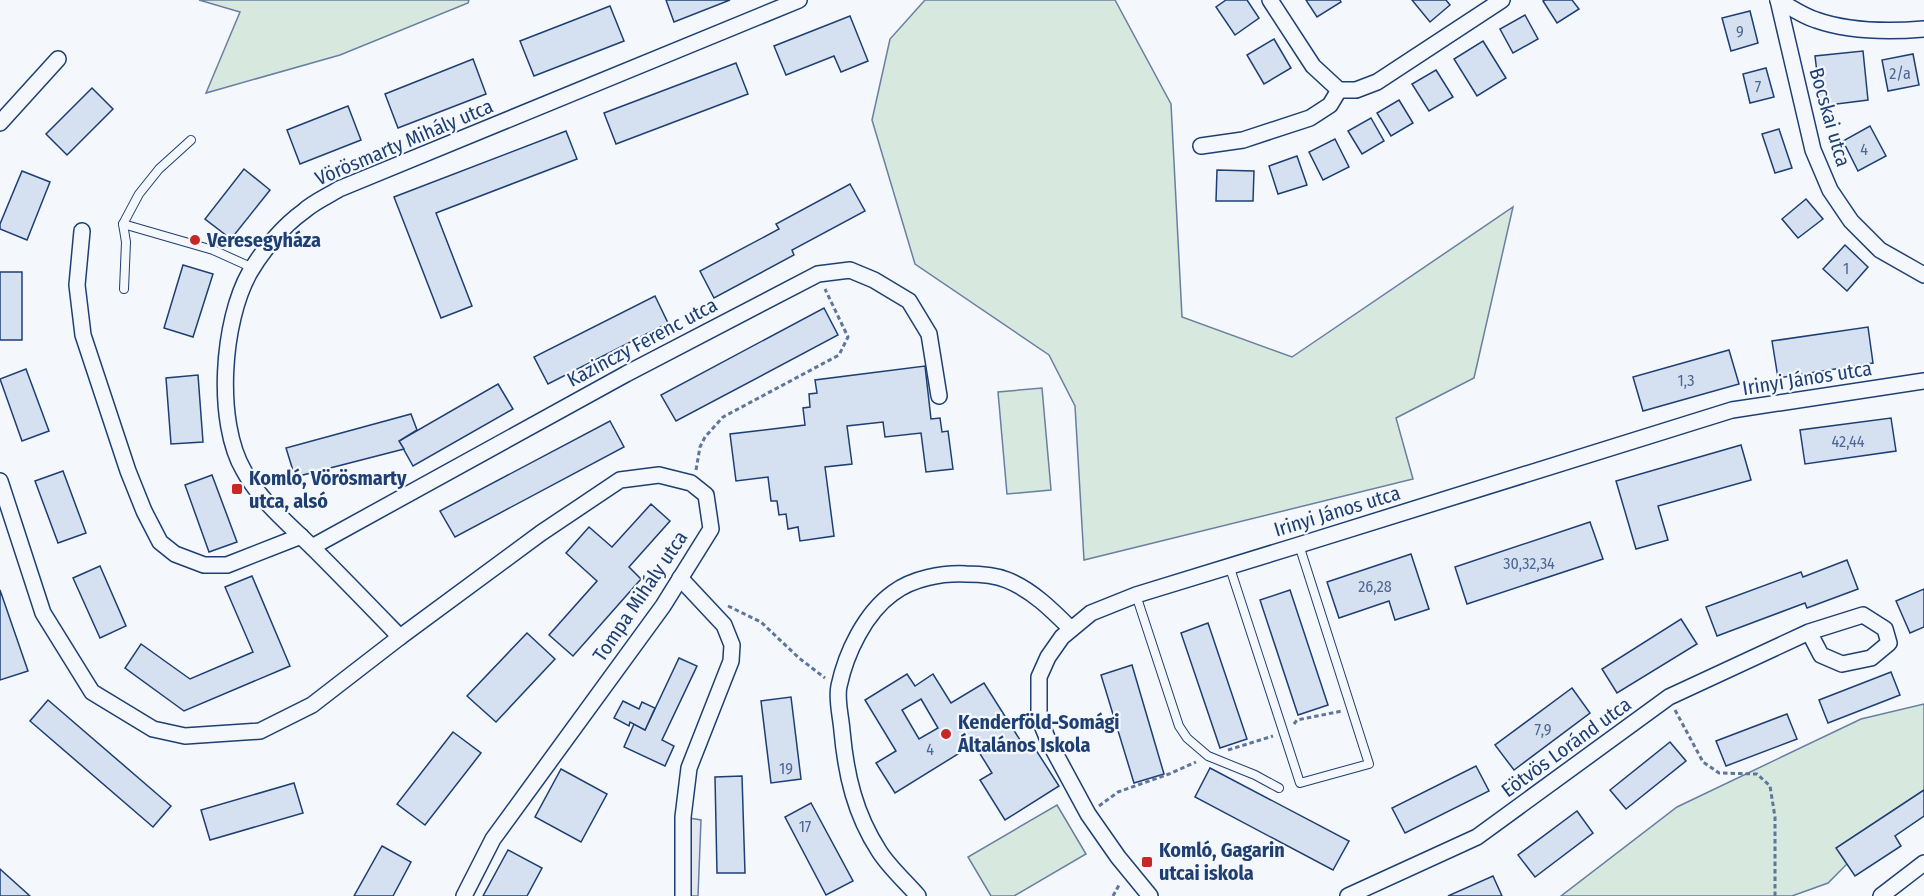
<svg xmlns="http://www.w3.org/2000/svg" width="1924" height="896" font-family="'Fira Sans Condensed',sans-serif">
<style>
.green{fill:#d7e8df;stroke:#687fa3;stroke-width:1.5}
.parking{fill:#e3e8f0;stroke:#687fa3;stroke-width:1.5}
.building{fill:#d5e0f0;stroke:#1d3f73;stroke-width:1.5;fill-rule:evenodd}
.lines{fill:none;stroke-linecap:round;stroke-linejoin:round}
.lane-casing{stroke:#1d3f73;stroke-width:10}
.street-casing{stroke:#1d3f73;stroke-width:18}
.path{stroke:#5e769c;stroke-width:3;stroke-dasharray:4.5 3;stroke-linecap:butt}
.lane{stroke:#f4f7fb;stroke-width:8}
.street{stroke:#f4f7fb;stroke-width:15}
.poi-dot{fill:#c62828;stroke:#f4f7fb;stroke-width:2}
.labels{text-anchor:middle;stroke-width:4.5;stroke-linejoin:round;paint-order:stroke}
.number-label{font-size:16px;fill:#4b6792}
.street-label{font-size:20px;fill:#1d3f73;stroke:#f4f7fb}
.poi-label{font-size:20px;font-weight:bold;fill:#1d3f73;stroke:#f4f7fb;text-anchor:start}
</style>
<rect width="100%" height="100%" fill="#f4f7fb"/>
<g class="green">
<polygon points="199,0 469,0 468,3 340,55 206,93 240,12"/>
<polygon points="925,0 1115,0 1171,104 1182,317 1292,357 1513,207 1474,378 1396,418 1413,479 1084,560 1075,406 1049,355 915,264 872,120 890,39"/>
<polygon points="1042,388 1051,490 1007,494 998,392"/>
<polygon points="1924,704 1924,790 1837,848 1847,864 1828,883 1792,896 1561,896 1677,807 1861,719"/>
<polygon points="1057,805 1086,854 1014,896 991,896 968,857"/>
</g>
<polygon class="parking" points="683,817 701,820 698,896 683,896"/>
<g class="building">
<polygon points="666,0 730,0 674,22"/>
<polygon points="1226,0 1247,0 1259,18 1235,35 1216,7"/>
<polygon points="1306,0 1340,0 1341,2 1317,17"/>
<polygon points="1412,0 1446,0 1450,5 1430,22"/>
<polygon points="1545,0 1572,0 1579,9 1557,23 1543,1"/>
<polygon points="610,6 624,41 534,76 520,41"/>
<polygon points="1750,11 1758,43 1731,51 1722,18"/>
<polygon points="1525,15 1538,39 1513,53 1500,29"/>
<polygon points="850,16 868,61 841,72 834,56 786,75 774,46"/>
<polygon points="1274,39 1291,68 1264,84 1247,55"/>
<polygon points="1483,41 1506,78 1477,96 1454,59"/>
<polygon points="1863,51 1868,100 1821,106 1815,56"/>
<polygon points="1913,54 1919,85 1888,91 1882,60"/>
<polygon points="473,59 486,94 398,128 385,94"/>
<polygon points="736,63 748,94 616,144 604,113"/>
<polygon points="1766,68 1774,97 1750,103 1743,74"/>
<polygon points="1436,70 1453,97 1429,111 1412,84"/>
<polygon points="92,88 113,109 67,155 46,134"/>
<polygon points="1399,100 1413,123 1391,136 1377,113"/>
<polygon points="348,106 361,140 300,164 287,130"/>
<polygon points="1371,118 1384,141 1362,154 1348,131"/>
<polygon points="1870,126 1886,156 1858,171 1843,141"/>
<polygon points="1779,129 1792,168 1775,173 1762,134"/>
<polygon points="566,131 577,159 436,213 472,306 441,318 394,197"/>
<polygon points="1335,139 1349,167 1323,180 1309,152"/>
<polygon points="1297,156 1307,185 1278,194 1269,166"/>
<polygon points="244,169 270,190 231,239 205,219"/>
<polygon points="1217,170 1254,171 1253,201 1216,201"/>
<polygon points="22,171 50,182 27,240 0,229 0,224"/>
<polygon points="850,184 865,211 792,250 794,255 714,298 700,271 779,229 776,224"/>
<polygon points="1806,199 1823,219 1798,238 1782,219"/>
<polygon points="1845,245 1868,267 1847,291 1823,269"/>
<polygon points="183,265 213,274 193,337 164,328"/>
<rect x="0" y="272" width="22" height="68"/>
<polygon points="655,296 668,323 548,384 534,357"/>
<polygon points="824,308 838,335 676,421 661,395"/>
<polygon points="1868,327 1873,363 1778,378 1772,341"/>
<polygon points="1729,350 1739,384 1643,411 1633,377"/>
<polygon points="925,366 931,419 940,418 942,432 948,431 953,469 926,472 921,433 885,437 883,422 847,426 852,464 825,467 834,536 800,541 798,527 788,529 786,514 779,515 777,501 771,501 768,477 736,481 730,434 805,425 803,408 810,407 809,394 817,393 815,380"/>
<polygon points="26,369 49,431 22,441 0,379"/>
<polygon points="198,375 203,442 171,444 166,378"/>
<polygon points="498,384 513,409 413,466 399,441"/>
<polygon points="411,414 417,430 399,441 404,449 295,477 286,448"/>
<polygon points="1891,418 1896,451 1805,464 1800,430"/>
<polygon points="610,421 624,447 455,537 440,511"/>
<polygon points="1741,445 1751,480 1658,506 1668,540 1636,549 1616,481"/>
<polygon points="63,471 86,533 58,543 35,481"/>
<polygon points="212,475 237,542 209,552 185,485"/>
<polygon points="651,504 670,521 629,567 641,579 573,656 549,635 597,581 566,553 589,527 612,547"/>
<polygon points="1590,522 1603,559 1467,604 1455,567"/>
<polygon points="1411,554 1429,609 1395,620 1389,601 1339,618 1327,582"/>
<polygon points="1847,560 1858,589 1807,608 1805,603 1717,636 1706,607 1801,572 1803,577"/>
<polygon points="100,566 126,626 100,638 73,578"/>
<polygon points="252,576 290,666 184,711 125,668 141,644 190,679 253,652 225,587"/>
<polygon points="1924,589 1924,627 1910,633 1896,601"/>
<polygon points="0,590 28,671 0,680"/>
<polygon points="1290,590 1328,705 1298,715 1260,600"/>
<polygon points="1681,619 1697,644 1617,693 1602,669"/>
<polygon points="1208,623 1247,739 1220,748 1181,633"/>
<polygon points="527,633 555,659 496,722 467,696"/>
<polygon points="679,658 697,666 662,740 674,746 665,766 624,747 634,724 645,730"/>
<polygon points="1132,665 1164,774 1134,783 1101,675"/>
<polygon points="1891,672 1900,695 1828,723 1819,700"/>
<path d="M907,674L915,686L933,674L951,703L984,683L1027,751L1034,747L1059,786L1005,820L980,780L992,773L974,744L895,793L876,763L896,751L865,700ZM921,699L938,728L919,739L902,710Z"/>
<polygon points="1572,688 1590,713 1514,770 1495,745"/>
<polygon points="791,697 801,779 771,783 761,701"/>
<polygon points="48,700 171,806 153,827 30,721"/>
<polygon points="623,701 639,709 642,702 655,708 645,730 630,722 629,726 614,718"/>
<polygon points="1787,714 1797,739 1726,766 1716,741"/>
<polygon points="453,732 481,753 425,825 397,804"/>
<polygon points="1670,742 1686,761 1626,809 1610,790"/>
<polygon points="1476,766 1489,791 1405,833 1392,808"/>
<polygon points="1210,768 1349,841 1333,870 1195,797"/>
<polygon points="561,769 607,794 581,842 535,817"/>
<polygon points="742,776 745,873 717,873 715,777"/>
<polygon points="294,783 303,813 210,840 201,810"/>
<polygon points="1924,790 1924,816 1895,836 1901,846 1855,876 1836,848"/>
<polygon points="811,803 853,881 826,895 785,817"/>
<polygon points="1577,811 1593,833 1535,877 1518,855"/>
<polygon points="382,846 411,862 393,896 354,896"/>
<polygon points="508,850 542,868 527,896 483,896"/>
<polygon points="0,869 30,896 0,896"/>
<polygon points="1493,876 1502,896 1448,896"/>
</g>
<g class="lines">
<g class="lane-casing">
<g id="lane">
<polyline points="123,224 213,250 253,268"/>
<polyline points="124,289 126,242 123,224 139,194 159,169 191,140"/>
<polyline points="1229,565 1300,783 1369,764 1299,545"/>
<polyline points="1136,595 1179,726 1187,738 1208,756 1255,775 1279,788"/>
</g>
</g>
<g class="street-casing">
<g id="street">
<polyline points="1270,0 1313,66 1339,90 1356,90 1377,82 1502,0"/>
<polyline points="1778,0 1813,150 1830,190 1851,221 1880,250 1924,275"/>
<path d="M1778,0C1790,7 1803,16 1816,20C1850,32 1888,32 1924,29"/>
<polyline points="0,123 58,59"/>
<polyline points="1201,146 1243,140 1310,118 1330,105 1339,90"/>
<polyline points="82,231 77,285 83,335 128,471 144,511 160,542 175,554 204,565 227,565 301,536"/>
<polyline points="0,481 43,613 92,692 153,729 185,736 260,731 312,705 400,637 541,533 620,480 659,475 691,483 706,495 711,529 663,606 493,839 464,896"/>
<polyline points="312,547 626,374 818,274 850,270 874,280 909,301 929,334 939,396"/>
<polyline points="680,578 724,625 732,645 731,661 689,768 683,817 683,896"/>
<path d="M400,637C371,607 343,578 314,549C289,524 261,502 244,471C215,422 222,321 250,272C263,250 283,226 304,211C314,202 328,196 339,189L799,0"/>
<path d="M918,896C906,882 889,867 879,851C855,814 846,775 842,731C841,717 836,699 839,686C846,653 865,613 893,593C913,578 942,573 966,574C979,574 995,575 1007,580C1032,590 1052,610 1071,629"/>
<polyline points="1150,896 1118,857 1088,814 1048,740 1039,718 1039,677 1048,657 1062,637 1091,613 1136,595 1299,545 1732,410 1924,381"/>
<polyline points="1348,896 1477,837 1669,697 1809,632 1863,615 1885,629 1889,643 1871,658 1842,664 1821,655 1809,632"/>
<polyline points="1881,896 1924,863"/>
</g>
</g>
<g class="path">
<polyline points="696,470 700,447 705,437 723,417 839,355 848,337 825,289"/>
<polyline points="728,606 761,622 799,658 825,678"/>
<polyline points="1675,710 1703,762 1719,773 1757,774 1770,786 1775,817 1775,896"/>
<polyline points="1294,724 1297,720 1342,711"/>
<polyline points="1228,750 1273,736"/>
<polyline points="1099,806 1118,792 1169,774 1196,762"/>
<polyline points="1113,896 1119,885"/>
</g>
<use href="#lane" class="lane"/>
<use href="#street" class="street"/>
</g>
<g class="poi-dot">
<circle cx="195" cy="240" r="6"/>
<rect x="231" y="483" width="12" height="12" rx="3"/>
<circle cx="946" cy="734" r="6"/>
<rect x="1141" y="856" width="12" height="12" rx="3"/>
</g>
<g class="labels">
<g class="number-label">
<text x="1740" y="37">9</text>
<text x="1900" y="79">2/a</text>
<text x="1758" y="92">7</text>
<text x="1864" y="155">4</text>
<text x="1846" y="274">1</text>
<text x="1686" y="386">1,3</text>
<text x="1848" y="447">42,44</text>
<text x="1529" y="569">30,32,34</text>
<text x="1375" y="592">26,28</text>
<text x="1543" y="735">7,9</text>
<text x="930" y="755">4</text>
<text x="786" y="774">19</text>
<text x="805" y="832">17</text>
</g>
<g class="street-label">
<text transform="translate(1830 117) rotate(74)" y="7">Bocskai utca</text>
<text transform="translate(404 142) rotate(-23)" y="7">Vörösmarty Mihály utca</text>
<text transform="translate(642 342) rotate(-28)" y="7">Kazinczy Ferenc utca</text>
<text transform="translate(1807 378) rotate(-9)" y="7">Irinyi János utca</text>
<text transform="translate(1337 511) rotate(-17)" y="7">Irinyi János utca</text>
<text transform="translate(640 596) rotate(-56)" y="7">Tompa Mihály utca</text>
<text transform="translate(1566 747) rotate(-36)" y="7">Eötvös Loránd utca</text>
</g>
<g class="poi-label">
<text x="207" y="247">Veresegyháza</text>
<text x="249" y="485">Komló, Vörösmarty<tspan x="249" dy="23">utca, alsó</tspan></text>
<text x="958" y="729">Kenderföld-Somági<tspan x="958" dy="23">Általános Iskola</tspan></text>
<text x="1159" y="857">Komló, Gagarin<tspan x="1159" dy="23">utcai iskola</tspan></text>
</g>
</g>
</svg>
